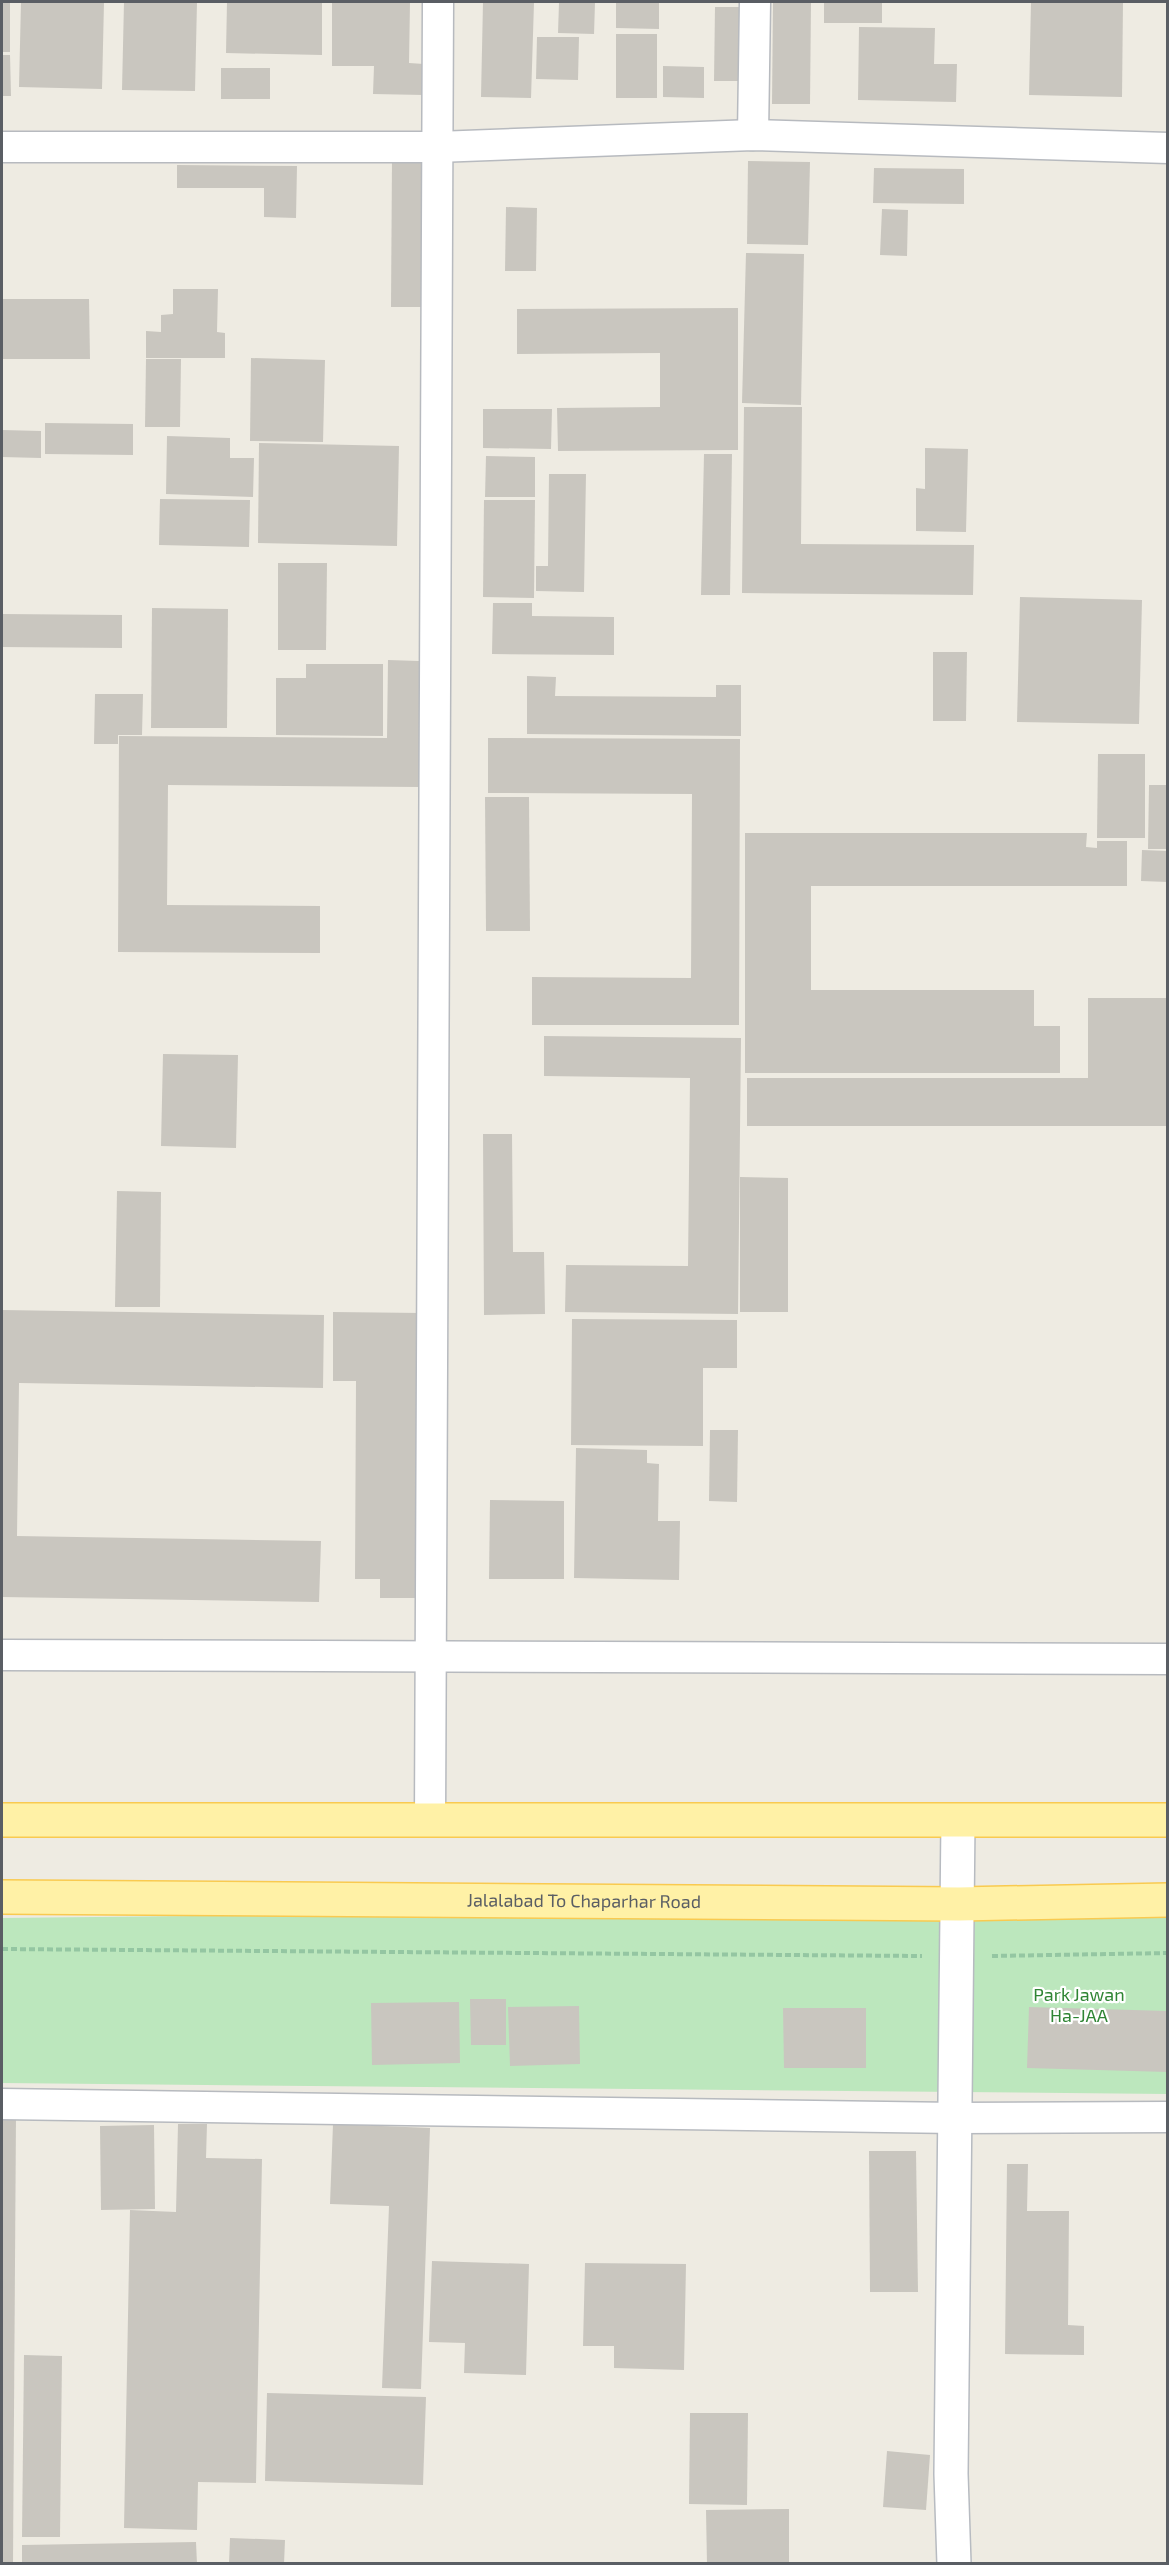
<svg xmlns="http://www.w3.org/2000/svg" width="1169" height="2565" font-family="'Exo 2',sans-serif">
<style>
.green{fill:#bce7bd}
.building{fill:#c9c6bf}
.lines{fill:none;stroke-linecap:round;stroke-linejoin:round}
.street-casing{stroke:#b7babf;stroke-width:33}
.secondary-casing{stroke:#b7bbc1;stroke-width:36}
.primary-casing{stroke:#f9ca50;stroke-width:36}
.path{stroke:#94c6a2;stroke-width:4;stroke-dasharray:6 3;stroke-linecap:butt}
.street{stroke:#fff;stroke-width:30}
.secondary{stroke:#fff;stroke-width:33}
.primary{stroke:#fff1a6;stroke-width:33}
.labels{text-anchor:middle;stroke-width:4.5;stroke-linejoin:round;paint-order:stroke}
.street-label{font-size:18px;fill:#5a5e64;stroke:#fff}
.park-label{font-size:18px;fill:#2f8534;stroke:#fff}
</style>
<rect width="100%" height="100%" fill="#eeebe2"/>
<polygon class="green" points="191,1916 1167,1917 1167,2094 2,2083 2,1918"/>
<g class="building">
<rect x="2" y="2" width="8" height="50"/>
<polygon points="21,2 104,2 102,89 19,87"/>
<polygon points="124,2 197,2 195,91 122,90"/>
<polygon points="227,2 322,2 322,55 226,53"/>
<polygon points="332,2 410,2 409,63 424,64 424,95 373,94 374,66 332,66"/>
<polygon points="483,2 534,2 531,98 481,97"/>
<polygon points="616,2 659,2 659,29 616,28"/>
<polygon points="773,2 811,2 810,104 772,104"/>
<rect x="824" y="2" width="58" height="21"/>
<polygon points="1031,2 1123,2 1122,97 1029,95"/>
<polygon points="559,3 595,3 594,34 558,33"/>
<polygon points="715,7 743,7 742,81 714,81"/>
<polygon points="859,27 935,28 934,64 957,64 956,102 858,100"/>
<rect x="616" y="34" width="41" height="64"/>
<polygon points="537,37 579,37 578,80 536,79"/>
<polygon points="2,55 10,55 11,96 2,96"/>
<polygon points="663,66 704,67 704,98 663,97"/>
<rect x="221" y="68" width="49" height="31"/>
<polygon points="392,159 433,160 432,307 391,307"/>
<polygon points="748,161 810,162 808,245 747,244"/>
<polygon points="177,165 297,166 296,218 264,217 264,188 177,188"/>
<polygon points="874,168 964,169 964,204 873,203"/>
<polygon points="506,207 537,208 536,271 505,271"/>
<polygon points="882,209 908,210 907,256 880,255"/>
<polygon points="746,253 804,254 801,405 742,403"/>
<polygon points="173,289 218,289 217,332 225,333 225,358 146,358 146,331 161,332 161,315 173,314"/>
<polygon points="2,299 89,299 90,359 2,359"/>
<polygon points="738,308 738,450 558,451 557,408 660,407 660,353 517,354 517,309"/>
<polygon points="251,358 325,360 323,442 250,441"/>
<polygon points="146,359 181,359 180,427 145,427"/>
<polygon points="744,407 802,407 801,544 974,545 973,595 742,593"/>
<polygon points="483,409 552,409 551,449 483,448"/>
<polygon points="45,423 133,424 133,455 45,454"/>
<polygon points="2,430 41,431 41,458 2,457"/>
<polygon points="167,436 230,438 230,458 254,458 253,497 166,494"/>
<polygon points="259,443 399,446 397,546 258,543"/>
<polygon points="925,448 968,449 966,532 916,531 916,488 925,489"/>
<polygon points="704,454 732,454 730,595 701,595"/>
<polygon points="486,456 535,457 535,497 485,497"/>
<polygon points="549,474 586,474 584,592 536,591 536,566 548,566"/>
<polygon points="160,499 250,500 249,547 159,545"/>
<polygon points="484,500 535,500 534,598 483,597"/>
<polygon points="278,563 327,563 326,650 278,650"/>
<polygon points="1020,597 1142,600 1139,724 1017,722"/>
<polygon points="493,603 532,603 532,616 614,617 614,655 492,654"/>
<polygon points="152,608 228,609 227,728 151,728"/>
<polygon points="2,614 122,615 122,648 2,647"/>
<polygon points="933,652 967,652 966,721 933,721"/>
<polygon points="388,660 419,661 419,787 168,785 167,905 320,906 320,953 118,952 119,736 387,738"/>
<polygon points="306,664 383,664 383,736 276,735 276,678 306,678"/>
<polygon points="527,676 556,677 555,696 716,697 716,685 741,685 741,736 527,734"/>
<polygon points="95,694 143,694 142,735 118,735 118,744 94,744"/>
<polygon points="488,738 740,739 739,1025 532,1025 532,977 691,978 692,794 488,793"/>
<polygon points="1098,754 1145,754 1145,838 1097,838"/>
<polygon points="1149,785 1168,785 1168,849 1148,849"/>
<polygon points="485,797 529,797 530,931 486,931"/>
<polygon points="745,833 1087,833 1086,847 1097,848 1097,841 1127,841 1127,886 811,886 811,990 1034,990 1034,1026 1060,1026 1060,1073 745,1073"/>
<polygon points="1142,850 1168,851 1168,882 1141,881"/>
<polygon points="1088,998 1168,998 1168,1126 747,1126 747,1078 1088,1078"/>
<polygon points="544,1036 741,1038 738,1314 565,1312 566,1265 688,1266 690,1078 544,1076"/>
<polygon points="163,1054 238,1055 236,1148 161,1146"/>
<polygon points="483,1134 512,1134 513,1252 544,1252 545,1314 484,1315"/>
<polygon points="740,1177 788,1178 788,1312 740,1312"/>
<polygon points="117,1191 161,1192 160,1307 115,1307"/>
<polygon points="2,1310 324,1315 323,1388 19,1383 17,1536 321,1541 319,1602 2,1597"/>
<polygon points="333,1312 422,1313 420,1598 380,1598 380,1579 355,1579 356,1381 333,1381"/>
<polygon points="572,1319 737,1320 737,1368 703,1368 703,1446 571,1445"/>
<polygon points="710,1430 738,1430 737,1502 709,1501"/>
<polygon points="576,1448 647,1450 647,1463 659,1464 658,1521 680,1521 679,1580 574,1578"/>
<polygon points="490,1500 564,1501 564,1579 489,1579"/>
<polygon points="470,1999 506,1999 506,2045 471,2045"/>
<polygon points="459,2002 460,2063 372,2065 371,2003"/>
<polygon points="579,2006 580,2064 510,2066 508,2007"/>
<polygon points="1029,2007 1168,2011 1168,2072 1027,2068"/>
<polygon points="783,2008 866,2008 866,2068 784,2068"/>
<polygon points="2,2114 16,2114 13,2564 2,2564"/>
<polygon points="178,2124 207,2124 206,2158 262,2159 256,2483 198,2482 197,2530 124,2528 130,2210 176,2212"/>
<polygon points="333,2124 430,2128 421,2389 382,2388 389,2206 330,2204"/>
<polygon points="154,2125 155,2209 101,2210 100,2126"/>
<polygon points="869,2151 916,2151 918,2292 870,2292"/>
<polygon points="1007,2164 1028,2164 1027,2211 1069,2211 1068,2325 1084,2326 1084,2355 1005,2354"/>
<polygon points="432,2261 529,2264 526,2375 464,2373 465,2343 429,2342"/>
<polygon points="585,2263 686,2264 684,2370 614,2368 614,2346 583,2346"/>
<polygon points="24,2355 62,2356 60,2537 22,2537"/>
<polygon points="267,2393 426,2397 423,2485 265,2481"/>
<polygon points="690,2413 748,2413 747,2505 689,2504"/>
<polygon points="887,2451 930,2455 926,2510 883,2507"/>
<polygon points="789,2509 789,2564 707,2564 706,2510"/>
<polygon points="230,2538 285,2540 284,2564 229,2564"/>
<polygon points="196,2542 197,2564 22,2564 22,2545"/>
</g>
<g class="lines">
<g class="street-casing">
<g id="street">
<polyline points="753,135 755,2"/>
<polyline points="2,147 437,147 753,135 1168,148"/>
<polyline points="2,1655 1168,1659"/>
<polyline points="430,1821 438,2"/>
<polyline points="2,2104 956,2118 1168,2117"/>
</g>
</g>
<g class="secondary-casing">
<polyline id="secondary" points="954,2564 951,2474 958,1821"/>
</g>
<g class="primary-casing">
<g id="primary">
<polyline points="2,1820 1168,1820"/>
<path id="s1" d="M2,1897L959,1904L1168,1900"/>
</g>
</g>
<g class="path">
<polyline points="2,1949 922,1956"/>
<polyline points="992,1956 1168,1953"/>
</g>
<use href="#street" class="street"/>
<use href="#secondary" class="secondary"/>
<use href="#primary" class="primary"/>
</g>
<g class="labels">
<g class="street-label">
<text dy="6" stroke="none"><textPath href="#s1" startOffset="582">Jalalabad To Chaparhar Road</textPath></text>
</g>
<g class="park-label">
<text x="1079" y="2001">Park Jawan<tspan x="1079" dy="21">Ha-JAA</tspan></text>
</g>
</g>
<rect width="1169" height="2565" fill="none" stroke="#5a5e64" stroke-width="6"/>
</svg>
